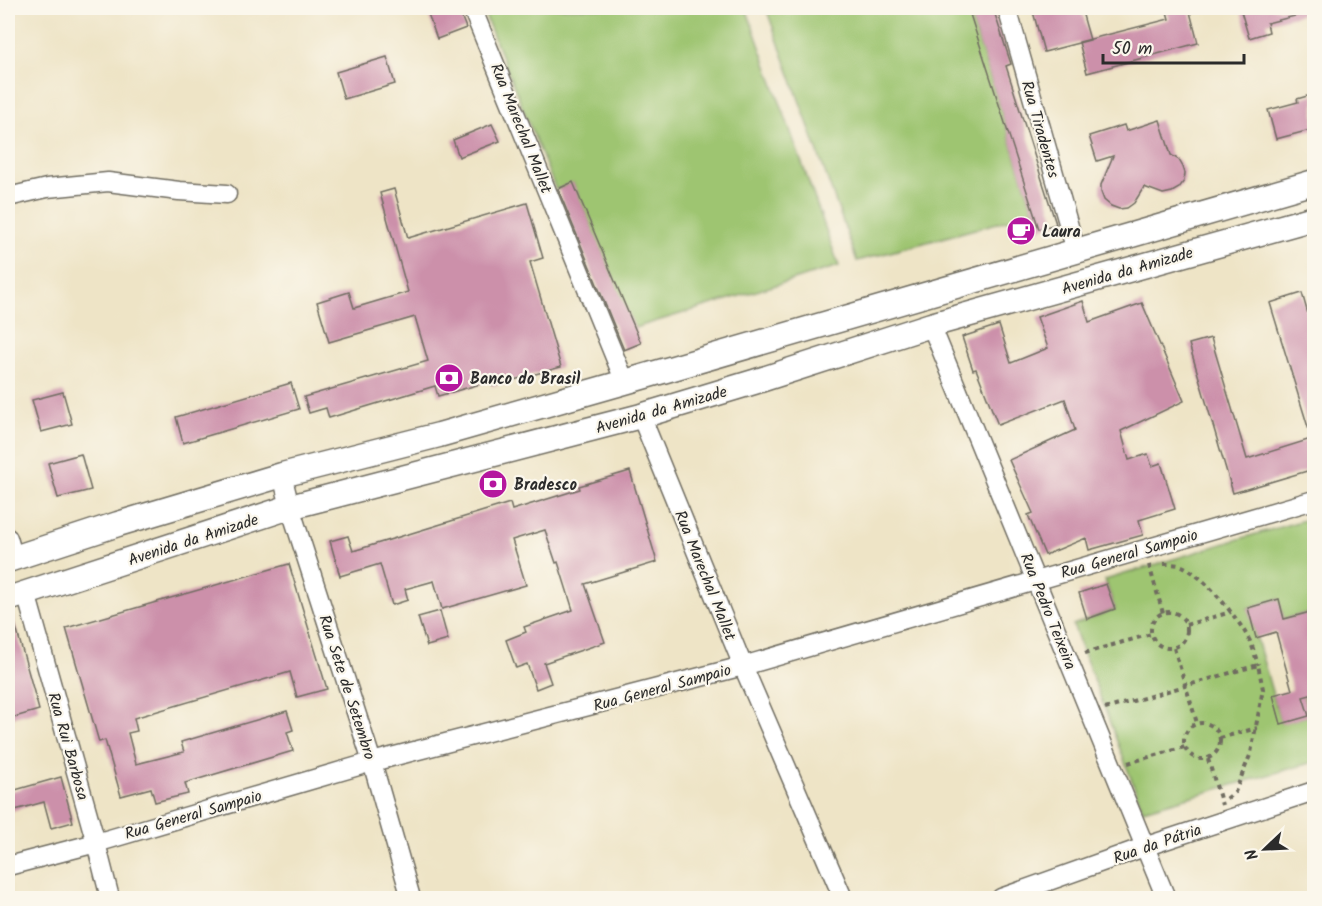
<svg xmlns="http://www.w3.org/2000/svg" width="1322" height="906" font-family="Kalam,sans-serif">
<style>
.green{fill:#9ec571;stroke:#64784e;stroke-width:1.5}
.building{fill:#cc90aa}
.lines{fill:none;stroke-linecap:round;stroke-linejoin:round}
.minor-casing{stroke:#6f6c61;stroke-width:21}
.major-casing{stroke:#6f6c61;stroke-width:27}
.path{stroke:#6f6c61;stroke-width:4;stroke-dasharray:4.5 4.5;stroke-linecap:butt}
.minor{stroke:#fff;stroke-width:18}
.major{stroke:#fff;stroke-width:24}
.labels{text-anchor:middle;stroke-width:4.5;stroke-linejoin:round;paint-order:stroke}
.street-label{font-size:16px;fill:#2b2b2b;stroke:#fbf7ec}
.poi-label{font-size:16px;font-weight:bold;fill:#2b2b2b;stroke:#fbf7ec;text-anchor:start}
</style>
<rect width="100%" height="100%" fill="#fbf7ec"/>
<filter id="ink" filterUnits="userSpaceOnUse"><feTurbulence type="fractalNoise" baseFrequency=".0167" numOctaves="2"/><feDisplacementMap in="SourceGraphic" scale="12" xChannelSelector="R" yChannelSelector="G"/><feConvolveMatrix kernelMatrix="1 2 1 2 8 2 1 2 1" color-interpolation-filters="sRGB"/></filter>
<filter id="wash" filterUnits="userSpaceOnUse"><feTurbulence type="fractalNoise" baseFrequency=".008" numOctaves="4" result="noise"/><feDisplacementMap in="SourceGraphic" scale="24" xChannelSelector="R" yChannelSelector="G"/><feGaussianBlur stdDeviation="1.35" result="paint"/><feColorMatrix in="noise" values="0 0 0 0 0 0 0 0 0 0 0 0 0 0 0 0 0 1.4 0 .05"/><feComposite in="paint" operator="in"/></filter>
<g filter="url(#wash)">
<rect width="100%" height="100%" fill="#eee4c6"/>
<g class="green">
<polygon points="482,8 746,8 839,266 634,328 573,183 556,190"/>
<polygon points="766,8 968,8 1034,213 857,261"/>
<polygon points="1314,517 1314,611 1284,619 1278,599 1248,608 1281,723 1308,716 1303,697 1314,694 1314,762 1143,810 1073,625 1115,609 1105,580 1229,542"/>
</g>
<g id="blocks">
<g class="building">
<polygon points="426,8 458,8 466,28 437,39"/>
<polygon points="968,8 993,8 1011,64 1006,66 1056,224 1039,229"/>
<polygon points="1032,8 1081,8 1090,40 1044,52"/>
<polygon points="1166,8 1189,8 1198,43 1087,73 1079,42 1169,19"/>
<polygon points="1240,8 1307,8 1307,13 1267,23 1269,32 1249,38"/>
<polygon points="387,57 395,84 344,99 336,72"/>
<polygon points="1314,94 1314,129 1276,139 1268,110 1298,102 1297,99"/>
<polygon points="1160,120 1171,155 1179,160 1183,167 1185,173 1184,181 1179,188 1172,192 1163,194 1144,187 1134,203 1127,208 1119,209 1111,206 1104,200 1101,192 1101,185 1113,156 1097,161 1089,136 1124,125 1126,131"/>
<polygon points="492,124 500,141 459,157 453,140"/>
<polygon points="573,182 641,343 624,350 558,189"/>
<polygon points="394,189 408,238 527,203 543,258 530,262 561,367 492,386 491,381 438,396 435,386 329,418 326,408 309,413 304,397 428,361 415,317 329,342 317,302 349,292 354,308 408,292 380,193"/>
<polygon points="1302,293 1314,335 1314,437 1311,437 1270,303"/>
<polygon points="1083,301 1089,322 1142,303 1184,401 1121,431 1129,460 1148,454 1152,466 1161,463 1175,509 1139,520 1143,535 1089,550 1086,538 1045,555 1028,515 1033,513 1009,460 1075,430 1065,399 998,425 976,369 973,370 962,337 999,325 1011,363 1048,348 1037,317"/>
<polygon points="1211,338 1247,459 1314,438 1314,469 1233,493 1189,344"/>
<polygon points="291,383 299,409 183,443 176,417"/>
<polygon points="63,392 72,424 41,432 32,400"/>
<polygon points="81,454 91,490 58,498 48,463"/>
<polygon points="630,471 657,562 585,584 605,642 544,663 551,683 536,689 527,664 516,668 506,640 526,632 524,627 573,610 558,562 556,563 545,530 512,540 526,585 442,609 434,581 405,589 408,600 392,605 380,564 340,576 330,541 348,536 353,551 510,503 512,510 580,489 579,486"/>
<polygon points="289,564 327,689 297,697 290,672 134,718 137,731 128,733 136,764 184,752 181,742 287,711 293,730 287,732 293,751 185,783 188,794 171,798 155,802 151,788 121,796 105,740 99,742 66,628"/>
<polygon points="1106,584 1115,609 1087,619 1079,593"/>
<polygon points="1279,599 1284,619 1314,611 1314,694 1303,697 1309,716 1281,724 1273,695 1292,690 1276,632 1256,638 1248,608"/>
<polygon points="440,611 448,640 427,646 418,617"/>
<polygon points="8,613 12,613 39,710 8,719"/>
<polygon points="61,777 73,822 51,828 44,802 8,812 8,792"/>
</g>
</g>
</g>
<g filter="url(#ink)">
<use href="#blocks" fill-opacity="0" stroke="#6f6c61" stroke-width="1.5"/>
<g class="lines">
<g class="minor-casing">
<g id="minor">
<polyline points="472,8 625,382"/>
<polyline points="1007,8 1076,251"/>
<polyline points="8,197 47,188 108,182 179,191 227,194"/>
<polyline points="931,325 1166,898"/>
<polyline points="641,416 743,666 843,898"/>
<polyline points="282,475 290,507 372,762 411,898"/>
<polyline points="8,538 14,559"/>
<polyline points="26,593 96,843 110,898"/>
<polyline points="8,866 96,843 372,762 743,666 1314,500"/>
<polyline points="1001,898 1144,847 1314,791"/>
</g>
</g>
<g class="major-casing">
<g id="major">
<polyline points="8,560 118,524 282,475 439,435 625,382 1314,182"/>
<polyline points="8,599 290,507 641,416 754,382 931,325 1314,218"/>
</g>
</g>
<g class="path">
<path d="M1164,564C1170,564 1176,564 1182,566C1203,575 1235,615 1246,634C1252,643 1255,655 1258,665"/>
<polyline points="1149,565 1163,613"/>
<circle cx="1169" cy="630" r="18"/>
<polyline points="1186,625 1231,612"/>
<polyline points="1174,648 1197,723"/>
<polyline points="1085,653 1151,634"/>
<polyline points="1105,709 1258,665 1263,689 1251,753 1235,792 1225,800"/>
<circle cx="1202" cy="741" r="18"/>
<polyline points="1220,738 1257,728"/>
<polyline points="1208,759 1222,805"/>
<polyline points="1128,763 1185,747"/>
</g>
<use href="#minor" class="minor"/>
<use href="#major" class="major"/>
</g>
</g>
<defs>
<g id="cafe-disc" transform="scale(1.5)"><circle r="9.5" fill="#b5179e" stroke="#fbf7ec"/><path d="M-5.5-4.5H6V0H3Q3 3.5 0 3.5H-2.5Q-5.5 3.5-5.5 0ZM3-3.2v2h1.7v-2ZM-6 4.5H4V6H-6Z" fill="#fff"/></g>
<g id="bank-disc" transform="scale(1.5)"><circle r="9.5" fill="#b5179e" stroke="#fbf7ec"/><path d="M-6-4H6V4H-6ZM0-2.3a2.3 2.3 0 1 0 0 4.6a2.3 2.3 0 1 0 0-4.6Z" fill="#fff"/></g>
</defs>
<g fill-rule="evenodd">
<use href="#cafe-disc" x="1021" y="231"/>
<use href="#bank-disc" x="449" y="378"/>
<use href="#bank-disc" x="493" y="484"/>
</g>
<g class="labels">
<g class="street-label">
<text transform="translate(522 128) rotate(68)" y="6">Rua Marechal Mallet</text>
<text transform="translate(1041 129) rotate(74)" y="6">Rua Tiradentes</text>
<text transform="translate(1127 270) rotate(-16)" y="6">Avenida da Amizade</text>
<text transform="translate(661 409) rotate(-16)" y="6">Avenida da Amizade</text>
<text transform="translate(193 539) rotate(-18)" y="6">Avenida da Amizade</text>
<text transform="translate(1129 553) rotate(-16)" y="6">Rua General Sampaio</text>
<text transform="translate(706 575) rotate(68)" y="6">Rua Marechal Mallet</text>
<text transform="translate(1049 611) rotate(68)" y="6">Rua Pedro Teixeira</text>
<text transform="translate(348 687) rotate(72)" y="6">Rua Sete de Setembro</text>
<text transform="translate(662 687) rotate(-15)" y="6">Rua General Sampaio</text>
<text transform="translate(69 746) rotate(74)" y="6">Rua Rui Barbosa</text>
<text transform="translate(193 814) rotate(-16)" y="6">Rua General Sampaio</text>
<text transform="translate(1157 843) rotate(-19)" y="6">Rua da Pátria</text>
</g>
<g class="poi-label">
<text x="1042" y="237">Laura</text>
<text x="470" y="384">Banco do Brasil</text>
<text x="514" y="490">Bradesco</text>
</g>
</g>
<rect width="1322" height="906" fill="none" stroke="#fbf7ec" stroke-width="30"/>
<g transform="translate(1265 849) rotate(247)" stroke="#fbf7ec" stroke-width="4.5" paint-order="stroke">
<path d="M0-4.5L10 22L0 15L-10 22Z" fill="#2b2b2b"/>
<text y="-9" font-size="16" font-weight="bold" text-anchor="middle" fill="#2b2b2b">N</text>
</g>
<path d="M1103 54v9h141v-9" fill="none" stroke="#2b2b2b" stroke-width="3"/>
<text x="1112" y="54" font-size="18" fill="#2b2b2b" stroke="#fbf7ec" stroke-width="4.5" paint-order="stroke">50 m</text>
</svg>
